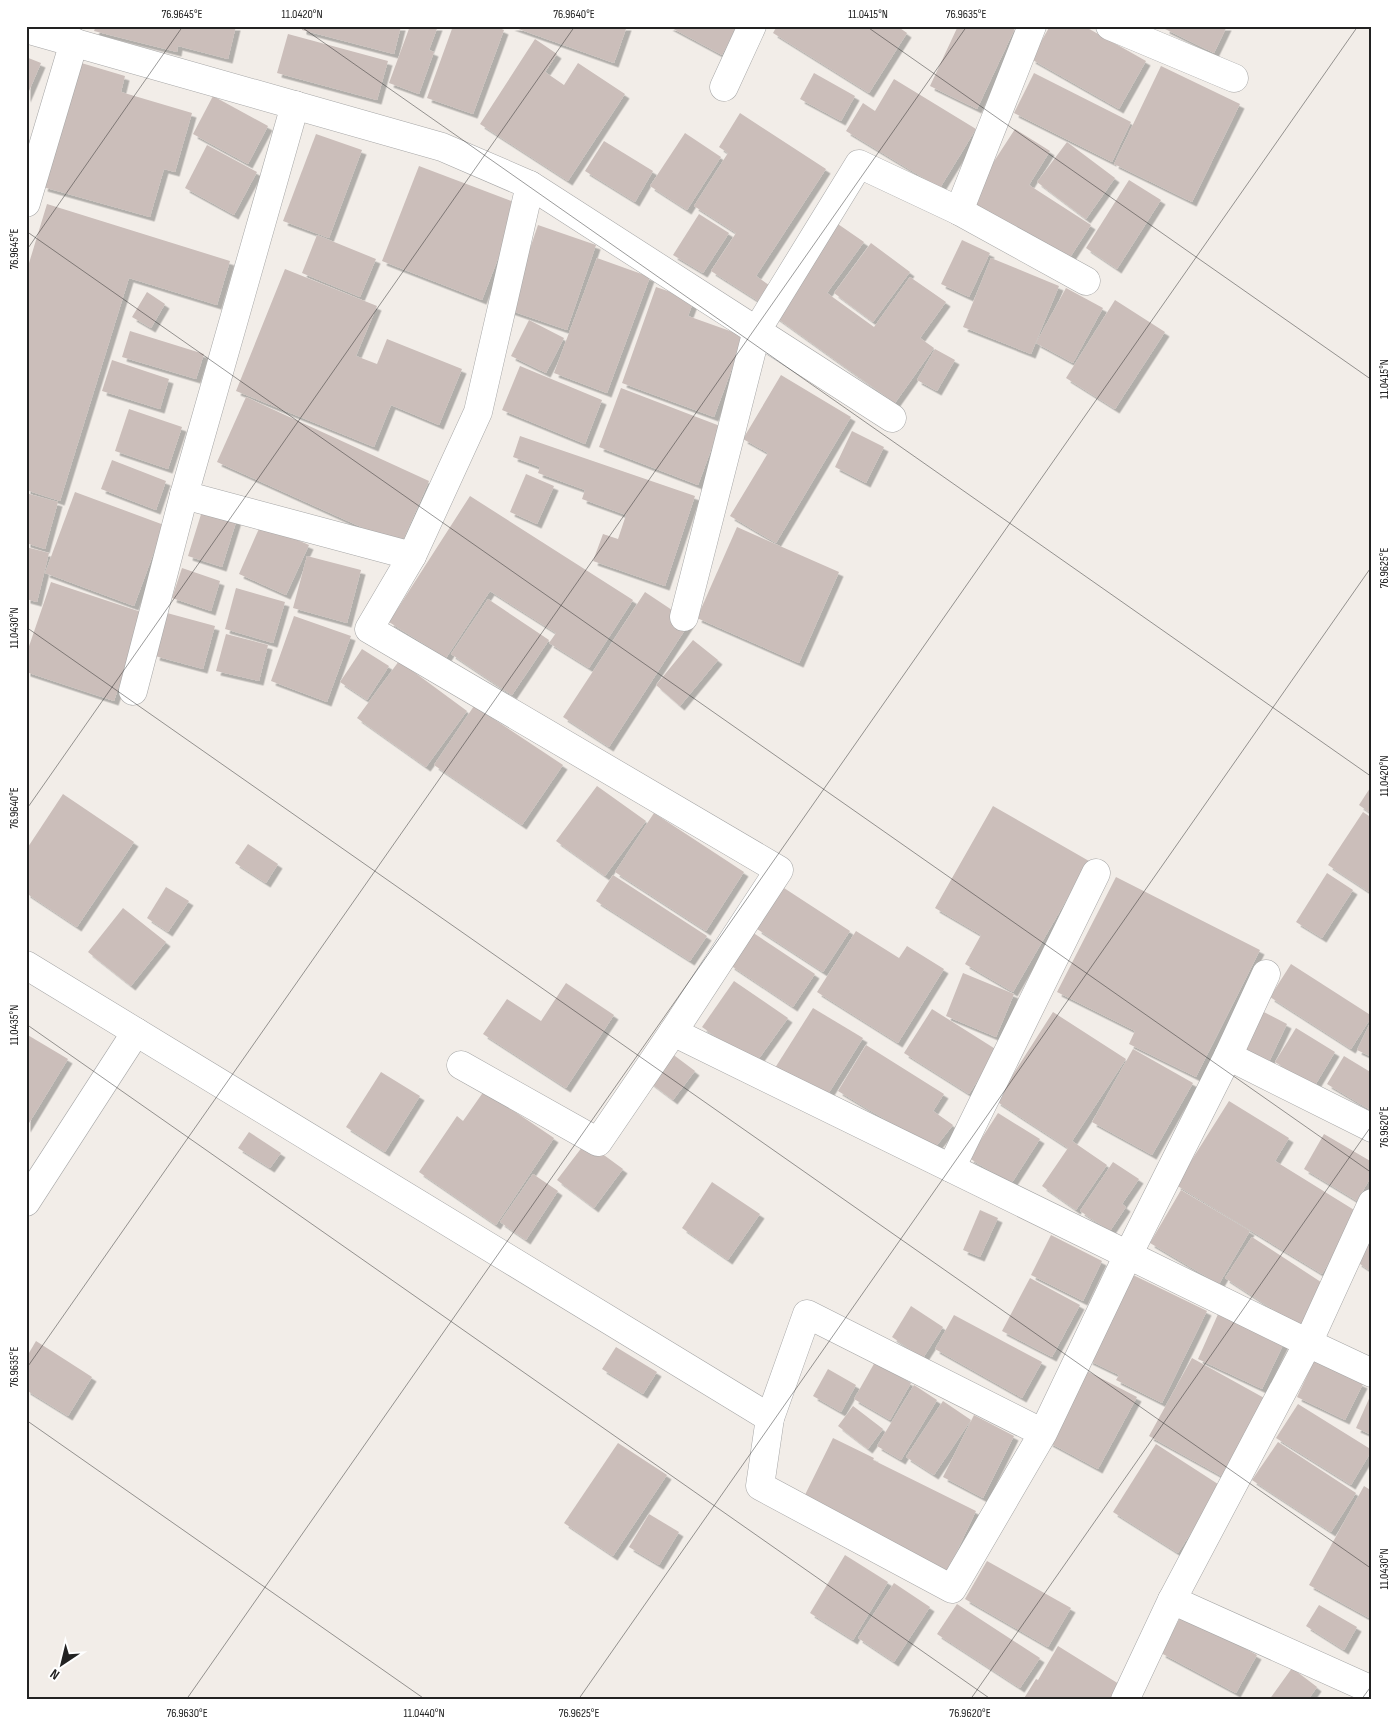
<svg xmlns="http://www.w3.org/2000/svg" width="1398" height="1726" font-family="'Sofia Sans Condensed',sans-serif">
<style>
.building{fill:#cbbeba;filter:url(#shadow)}
.lines{fill:none;stroke-linecap:round;stroke-linejoin:round}
.street-casing{stroke:#a6a6a6;stroke-width:29}
.street{stroke:#fff;stroke-width:28}
.ticks{fill:none;stroke:#222;stroke-width:1;stroke-opacity:0.45}
.neatline{fill:none;stroke:#222;stroke-width:2}
.ticks-label{font-size:12px;text-anchor:middle;fill:#222}
</style>
<defs>
<filter id="shadow"><feDropShadow dx="4.5" dy="4.5" stdDeviation="0" flood-color="#0004"/></filter>
</defs>
<rect width="100%" height="100%" fill="#f2ede8"/>
<g class="building">
<polygon points="96,26 236,26 228,59 178,46 177,52 94,31"/>
<polygon points="302,26 401,26 394,54 302,30"/>
<polygon points="410,26 438,26 429,50 434,52 419,94 389,83"/>
<polygon points="453,26 495,26 504,30 473,114 427,98"/>
<polygon points="510,26 627,26 614,63"/>
<polygon points="668,26 737,26 722,55"/>
<polygon points="777,26 897,26 907,33 869,93 773,33"/>
<polygon points="958,26 1016,26 977,109 930,86"/>
<polygon points="1050,26 1084,26 1146,61 1119,109 1031,59"/>
<polygon points="1166,26 1227,26 1214,53 1165,29"/>
<polygon points="288,34 388,61 377,100 277,73"/>
<polygon points="535,39 557,54 545,72 564,85 578,63 625,94 568,181 480,124"/>
<polygon points="26,57 41,63 26,98"/>
<polygon points="78,62 125,76 121,92 192,113 175,172 164,169 150,217 43,187"/>
<polygon points="1161,66 1240,104 1192,202 1114,164"/>
<polygon points="814,73 855,96 841,121 800,99"/>
<polygon points="1034,73 1131,122 1112,162 1014,113"/>
<polygon points="894,79 976,129 940,188 846,131 863,103 875,111"/>
<polygon points="213,96 268,126 248,164 193,134"/>
<polygon points="740,113 826,169 756,276 776,290 766,306 711,271 736,233 694,206 728,153 719,147"/>
<polygon points="1015,129 1050,151 1029,185 1091,225 1067,262 969,200"/>
<polygon points="685,133 721,157 687,210 650,186"/>
<polygon points="316,134 362,150 329,238 283,221"/>
<polygon points="604,141 653,171 635,202 585,171"/>
<polygon points="1067,142 1115,178 1086,219 1037,182"/>
<polygon points="207,145 257,172 234,215 185,188"/>
<polygon points="419,166 519,204 482,300 382,261"/>
<polygon points="1129,180 1161,200 1117,269 1086,248"/>
<polygon points="47,204 230,261 217,305 129,278 60,501 26,490 26,273"/>
<polygon points="699,214 729,233 703,273 673,255"/>
<polygon points="835,222 864,242 827,293 874,327 910,277 946,302 920,338 934,348 895,403 770,313"/>
<polygon points="538,225 596,245 567,330 509,310"/>
<polygon points="317,235 376,259 360,297 302,273"/>
<polygon points="962,240 990,253 969,297 941,284"/>
<polygon points="871,243 910,272 873,322 834,293"/>
<polygon points="597,258 650,277 607,393 554,373"/>
<polygon points="991,258 1059,286 1031,354 963,327"/>
<polygon points="285,269 377,306 356,356 377,364 387,339 462,369 439,425 391,405 374,447 236,391"/>
<polygon points="656,287 694,300 688,316 744,336 714,417 622,383"/>
<polygon points="1066,288 1103,308 1073,363 1036,343"/>
<polygon points="147,292 165,304 151,328 132,317"/>
<polygon points="1115,300 1165,332 1115,409 1066,378"/>
<polygon points="529,320 564,338 546,373 511,356"/>
<polygon points="130,331 204,354 196,379 122,357"/>
<polygon points="935,349 955,360 937,391 917,380"/>
<polygon points="112,360 169,379 160,409 102,391"/>
<polygon points="520,366 602,400 585,444 502,410"/>
<polygon points="781,375 851,417 776,543 730,516 768,453 743,439"/>
<polygon points="621,388 720,426 698,485 599,447"/>
<polygon points="246,397 429,481 401,545 217,462"/>
<polygon points="129,409 182,427 168,469 115,451"/>
<polygon points="852,431 884,447 866,483 835,467"/>
<polygon points="520,436 695,496 665,586 593,561 603,534 618,539 626,515 582,499 585,490 538,473 540,467 513,457"/>
<polygon points="112,460 166,481 156,510 101,489"/>
<polygon points="526,474 554,486 537,524 510,512"/>
<polygon points="75,492 164,525 134,606 45,573"/>
<polygon points="26,493 58,502 45,549 26,543"/>
<polygon points="470,496 633,600 589,668 549,643 556,633 490,591 446,658 389,622"/>
<polygon points="203,508 237,519 222,567 188,556"/>
<polygon points="261,524 309,545 286,595 239,574"/>
<polygon points="737,527 839,572 799,663 697,618"/>
<polygon points="26,547 49,553 37,602 26,599"/>
<polygon points="307,556 361,570 347,623 293,608"/>
<polygon points="182,568 220,581 211,611 172,598"/>
<polygon points="51,582 144,613 114,701 26,672 26,655"/>
<polygon points="236,588 285,602 273,643 225,629"/>
<polygon points="645,592 690,622 609,747 563,717"/>
<polygon points="488,599 549,640 512,695 451,654"/>
<polygon points="167,613 215,626 203,669 155,656"/>
<polygon points="294,616 351,636 327,702 271,681"/>
<polygon points="226,634 268,645 259,681 216,671"/>
<polygon points="693,640 718,660 680,706 656,685"/>
<polygon points="362,649 389,666 367,700 340,682"/>
<polygon points="399,661 467,711 426,767 357,718"/>
<polygon points="474,706 563,765 522,825 434,765"/>
<polygon points="1372,785 1372,814 1359,805"/>
<polygon points="597,786 646,821 605,876 556,841"/>
<polygon points="63,794 134,842 77,927 26,893 26,850"/>
<polygon points="993,806 1089,861 1013,992 965,964 981,935 935,908"/>
<polygon points="1363,812 1372,818 1372,894 1328,865"/>
<polygon points="654,813 744,872 706,931 615,872"/>
<polygon points="248,844 278,864 266,883 235,863"/>
<polygon points="1327,873 1353,890 1322,938 1296,922"/>
<polygon points="613,875 707,936 690,961 596,901"/>
<polygon points="1116,877 1260,950 1196,1077 1129,1044 1135,1031 1057,992"/>
<polygon points="166,887 189,901 168,932 147,918"/>
<polygon points="784,888 850,931 823,972 757,929"/>
<polygon points="123,908 166,942 131,986 88,952"/>
<polygon points="856,931 899,958 907,946 944,969 898,1043 817,992"/>
<polygon points="752,932 815,974 793,1007 730,965"/>
<polygon points="1291,964 1372,1016 1351,1049 1270,997"/>
<polygon points="963,973 1014,994 996,1037 946,1016"/>
<polygon points="734,981 788,1018 755,1064 702,1027"/>
<polygon points="566,983 614,1015 566,1088 483,1034 507,999 541,1021"/>
<polygon points="813,1008 863,1038 825,1099 775,1068"/>
<polygon points="932,1009 997,1050 969,1094 904,1053"/>
<polygon points="1262,1011 1287,1024 1268,1064 1241,1050"/>
<polygon points="1053,1012 1126,1059 1072,1141 1107,1165 1076,1210 1042,1186 1068,1148 996,1101"/>
<polygon points="1372,1019 1372,1057 1357,1050"/>
<polygon points="1296,1028 1335,1052 1314,1087 1275,1062"/>
<polygon points="26,1034 68,1059 26,1128"/>
<polygon points="866,1045 944,1094 933,1111 953,1125 934,1149 838,1091"/>
<polygon points="1133,1049 1193,1083 1152,1155 1092,1122"/>
<polygon points="671,1053 695,1071 673,1100 648,1081"/>
<polygon points="1344,1056 1372,1073 1372,1111 1327,1084"/>
<polygon points="381,1072 420,1096 385,1152 346,1127"/>
<polygon points="484,1091 554,1138 496,1225 419,1172 457,1116 463,1121"/>
<polygon points="1229,1101 1289,1138 1275,1161 1359,1213 1322,1274 1176,1185"/>
<polygon points="998,1113 1040,1139 1011,1184 969,1158"/>
<polygon points="249,1132 281,1153 270,1168 238,1148"/>
<polygon points="1324,1134 1372,1162 1372,1175 1357,1201 1304,1169"/>
<polygon points="586,1142 623,1169 594,1208 557,1180"/>
<polygon points="1113,1162 1139,1179 1122,1204 1126,1207 1110,1231 1080,1211"/>
<polygon points="533,1174 558,1191 526,1240 500,1222"/>
<polygon points="712,1182 760,1214 728,1260 682,1228"/>
<polygon points="1181,1190 1250,1231 1219,1284 1150,1243"/>
<polygon points="980,1210 998,1218 980,1257 963,1250"/>
<polygon points="1051,1235 1102,1261 1083,1301 1031,1275"/>
<polygon points="1252,1237 1327,1286 1300,1327 1225,1278"/>
<polygon points="1372,1238 1372,1272 1357,1262"/>
<polygon points="1131,1274 1207,1311 1162,1403 1116,1380 1119,1375 1088,1360"/>
<polygon points="1030,1278 1080,1305 1052,1357 1002,1331"/>
<polygon points="911,1306 943,1327 923,1358 892,1337"/>
<polygon points="1219,1312 1284,1343 1262,1389 1198,1359"/>
<polygon points="954,1315 1042,1362 1022,1398 935,1349"/>
<polygon points="36,1341 92,1377 68,1416 26,1390 26,1358"/>
<polygon points="616,1347 657,1372 643,1394 602,1369"/>
<polygon points="1192,1358 1266,1399 1223,1477 1149,1436"/>
<polygon points="1314,1361 1363,1384 1345,1420 1297,1397"/>
<polygon points="875,1362 911,1383 890,1420 854,1399"/>
<polygon points="828,1369 856,1385 841,1412 813,1396"/>
<polygon points="1087,1371 1137,1397 1098,1469 1048,1442"/>
<polygon points="914,1385 937,1400 901,1460 877,1446"/>
<polygon points="1372,1392 1372,1435 1356,1428"/>
<polygon points="943,1401 971,1420 934,1475 906,1457"/>
<polygon points="1298,1404 1372,1450 1351,1485 1276,1438"/>
<polygon points="853,1406 883,1429 868,1449 838,1426"/>
<polygon points="974,1415 1014,1436 983,1498 943,1477"/>
<polygon points="833,1438 874,1458 873,1460 976,1511 946,1574 801,1503"/>
<polygon points="1278,1442 1356,1493 1331,1532 1252,1480"/>
<polygon points="618,1443 667,1475 613,1556 564,1523"/>
<polygon points="1156,1444 1221,1486 1178,1553 1113,1512"/>
<polygon points="1364,1486 1372,1491 1371,1619 1309,1585"/>
<polygon points="649,1514 679,1532 659,1565 629,1547"/>
<polygon points="845,1555 888,1582 853,1640 810,1613"/>
<polygon points="987,1561 1071,1608 1048,1647 965,1599"/>
<polygon points="894,1583 930,1607 894,1662 858,1638"/>
<polygon points="957,1604 1040,1658 1020,1688 937,1634"/>
<polygon points="1319,1605 1357,1627 1344,1650 1306,1626"/>
<polygon points="1182,1614 1257,1655 1236,1693 1161,1653"/>
<polygon points="1058,1646 1119,1684 1110,1700 1023,1700 1036,1679 1038,1680"/>
<polygon points="1292,1668 1317,1687 1308,1700 1269,1700"/>
</g>
<g class="lines">
<g class="street-casing">
<g id="street">
<polyline points="1110,26 1234,78"/>
<polyline points="26,29 442,147 530,185 478,412 412,556 369,629 779,870 673,1032 1308,1343 1372,1203"/>
<polyline points="724,87 752,26"/>
<polyline points="295,105 184,495 412,556"/>
<polyline points="530,185 892,418"/>
<polyline points="26,203 74,42"/>
<polyline points="959,211 1086,281"/>
<polyline points="684,617 757,330 859,164 959,211 1032,26"/>
<polyline points="133,691 184,495"/>
<polyline points="26,965 770,1418"/>
<polyline points="1228,1056 1372,1128"/>
<polyline points="461,1065 598,1142 673,1032"/>
<polyline points="951,1168 1096,873"/>
<polyline points="26,1202 136,1032"/>
<polyline points="1043,1433 807,1314 770,1418 760,1486 952,1589 1043,1433 1128,1255 1228,1056 1266,974"/>
<polyline points="1172,1600 1372,1690"/>
<polyline points="1125,1700 1172,1600 1308,1343 1372,1373"/>
</g>
</g>
<use href="#street" class="street"/>
</g>
<path class="ticks" d="M300,26L1372,777M866,26L1372,380M26,231L1372,1173M26,251L183,26M26,627L1372,1569M26,810L575,26M26,1024L992,1700M26,1369L967,26M26,1420L426,1700M186,1700L1358,26M578,1700L1372,566M970,1700L1372,1125M1361,1700L1372,1685"/>
<rect width="1398" height="1726" fill="none" stroke="#ffffff" stroke-width="55"/>
<g transform="translate(62 1664) rotate(215)" stroke="#ffffff" stroke-width="4" paint-order="stroke">
<path d="M0-4L9 19L0 12L-9 19Z" fill="#222222"/>
<text y="-8" font-size="14" font-weight="bold" text-anchor="middle" fill="#222222">N</text>
</g>
<rect x="28" y="28" width="1342" height="1670" class="neatline"/>
<g class="ticks-label">
<text x="182" y="18">76.9645°E</text>
<text x="302" y="18">11.0420°N</text>
<text x="574" y="18">76.9640°E</text>
<text x="868" y="18">11.0415°N</text>
<text x="966" y="18">76.9635°E</text>
<text transform="translate(14 249) rotate(-90)" y="4">76.9645°E</text>
<text transform="translate(1384 379) rotate(-90)" y="4">11.0415°N</text>
<text transform="translate(1384 568) rotate(-90)" y="4">76.9625°E</text>
<text transform="translate(14 628) rotate(-90)" y="4">11.0430°N</text>
<text transform="translate(1384 776) rotate(-90)" y="4">11.0420°N</text>
<text transform="translate(14 808) rotate(-90)" y="4">76.9640°E</text>
<text transform="translate(14 1025) rotate(-90)" y="4">11.0435°N</text>
<text transform="translate(1384 1127) rotate(-90)" y="4">76.9620°E</text>
<text transform="translate(14 1367) rotate(-90)" y="4">76.9635°E</text>
<text transform="translate(1384 1569) rotate(-90)" y="4">11.0430°N</text>
<text x="187" y="1717">76.9630°E</text>
<text x="424" y="1717">11.0440°N</text>
<text x="579" y="1717">76.9625°E</text>
<text x="970" y="1717">76.9620°E</text>
</g>
</svg>
